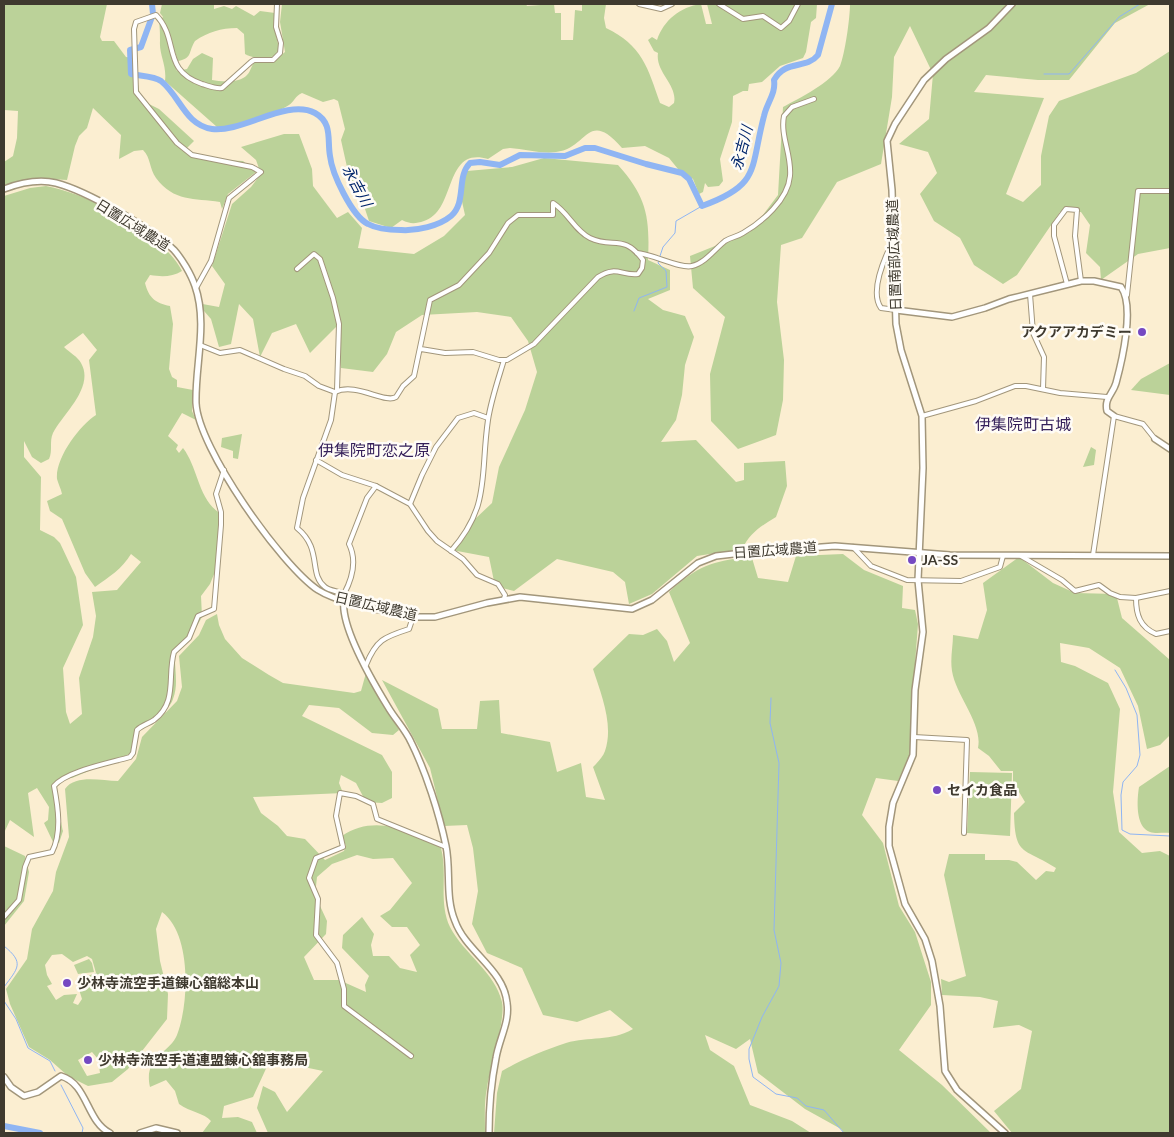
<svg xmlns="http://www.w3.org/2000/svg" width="1174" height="1137" font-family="Lato,'Noto Sans JP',sans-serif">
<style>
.green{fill:#bbd299;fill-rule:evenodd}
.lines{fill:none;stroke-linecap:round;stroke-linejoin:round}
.stream{stroke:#8fb5f3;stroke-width:1}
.river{stroke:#8fb5f3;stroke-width:6}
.minor-casing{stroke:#a2967b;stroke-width:6}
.tertiary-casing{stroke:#a2967b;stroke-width:8}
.minor{stroke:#fff;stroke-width:4}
.tertiary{stroke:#fff;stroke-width:5}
.poi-dot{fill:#7549c2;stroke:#fffcf6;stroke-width:2}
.labels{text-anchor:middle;stroke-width:5;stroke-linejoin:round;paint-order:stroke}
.street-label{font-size:14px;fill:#3f3a2f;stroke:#fffcf6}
.poi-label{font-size:14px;font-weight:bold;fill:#3f3a2f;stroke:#fffcf6;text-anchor:start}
.water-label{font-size:15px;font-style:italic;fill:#00256b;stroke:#fffcf6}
.quarter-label{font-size:16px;fill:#35205a;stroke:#fffcf6}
</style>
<rect width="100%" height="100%" fill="#fbeed1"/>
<g class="green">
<path d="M4,4H107L100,37L102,41H114L126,57L133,58L140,95L145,102L159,109L194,141L186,149L202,159L243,161L256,172L228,194L222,209L220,202C194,198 174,202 156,178C149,168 151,158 143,150L134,151L119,159L121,135L93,108L87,128L79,136L75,146L67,180L35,178L4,185V162L13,156L17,138L18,111L4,110Z"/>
<path d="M162,4H214V9L224,6L232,9L236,6L254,16L260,11L275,13V31L279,48L275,56C267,59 253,59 245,54L244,34L237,28C221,28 208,32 195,41C188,52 193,58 178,61L173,46H168L177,71L187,69L193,59L202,53L213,58L212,80C222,82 240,83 247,75C251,71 251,65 255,62L274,61L285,52L280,22L282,4H526L527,6L554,4L555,13H561V40H573L575,10L582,11V4H606L604,18L606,28C642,45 648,68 660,103L669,107L674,103C678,85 655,72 658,53L654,51L648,40L652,37L657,40C664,20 680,7 701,4L706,24H712L707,4H817L816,18L811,22L806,52L803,58L780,66L762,82L749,84L748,91H743L733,96L732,122L720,159L723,181L719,186L708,187L705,183L703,192L699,194L693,179L678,169L669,158L645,146L622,148C587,108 588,149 556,152C542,154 524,149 510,148L503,149L488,159C443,146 457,211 424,221C415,224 410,224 402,220L391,228L369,221L365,209V203L351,185L341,140L345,129L338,101L334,99L323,102L302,93C295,96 294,102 289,105C270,117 239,126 217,127L165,81C167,65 159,55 160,41C160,34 160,29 159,21L163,17L160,13Z"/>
<path d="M850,4H1150L1115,23L1069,80H1038L986,75L974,92L1044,98L1006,194L1023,202L1041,185V156L1049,116L1059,101L1136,73L1170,51V248L1138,254L1101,280L1100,267L1086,253L1090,225L1081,212H1060L1017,275L1003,284L974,265L960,238L934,221L920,194L937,173L928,152L899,144L929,119L933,74L910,26L894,57L892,97L881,164L837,182L802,238L781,245L777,302L784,360L783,400L776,435L738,449L711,421L710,374L725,317L693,288L690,256L750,232L778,195L783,107C798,99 832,82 840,66C845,54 850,18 850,4Z"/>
<path d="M284,134H299L312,169L313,186L337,218L348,212L362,228L358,248L414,254L444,236L465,215L459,188L467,171L512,167L544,158L618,165C647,197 650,218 648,260L670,270V290L648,299L663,310L685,316L694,337L685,365L682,395L676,420L661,442L696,440L736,482L744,480V463L785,461L787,486L776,517C761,526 750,533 742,549L697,556L652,594L629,604L625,582L613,572L557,559L514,591L495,586L489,557L452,550L474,520L492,503L499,467L525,410L537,372L528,341L511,317L477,312L422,315L396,332L387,354L373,372L341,368L336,327L310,353L296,324L272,333L260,357L253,319L239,304L231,344L219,347L211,319L197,303L219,307L225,284L212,266L232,204L251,187L261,174L256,160L241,147Z"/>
<path d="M46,186C87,193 163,233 182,271C172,277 162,277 150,275L145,283C149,298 155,303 170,306L173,324L169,369L172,377L177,380V387L193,390L192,411L196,420L182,413L168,436L178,445L176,449L179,453L183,448C199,469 198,502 223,515L221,557L210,584L201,596L202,617L189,640L175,653C174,668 179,684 173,699C168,714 151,717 141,727C135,734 134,744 132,753L72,778L64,777L57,785C57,793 61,824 63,831L59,843L54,844L44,823L48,820L49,807L37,788L28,793L34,837L10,820L4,833V196L30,188ZM83,333L97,350L89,360L96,415C80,425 55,458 57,479C58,483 61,489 62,494L47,501L50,511L62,519L85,573L95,587C109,577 122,569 131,554L141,562L117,590L92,592L96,616L93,637L79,678L82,714L70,724L66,712L63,668L83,625L76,577L60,543L54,537L40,530L41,477L24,457V441L32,457L41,463L49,459C53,450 49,442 53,433C63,414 95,387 81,363C78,357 69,352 64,347Z"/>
<polygon points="1170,363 1170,395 1131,390 1141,379"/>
<polygon points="242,434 238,459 233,458 233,451 221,447 222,438"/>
<polygon points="1091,447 1096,450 1094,465 1083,467"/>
<path d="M843,554L864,570L903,586L902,608L915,610L918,624L911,717V751L898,781L876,778L862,815L883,843L899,906L915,932L931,982V1005L899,1050L942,1085L991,1133H844L841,1129L805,1109L758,1073L750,1039L736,1049L705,1035L710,1050L734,1066L750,1105L792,1121L811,1133H494L497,1093L502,1071C521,1060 544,1050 566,1043C589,1036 611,1042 633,1029L610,1010L577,1022L543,1015L522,968L487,953L472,924L478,891L473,848L467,825L444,826L430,768L382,680L438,709L442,729H477L480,701L499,700L501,733L550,742L557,772L581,763L586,797L605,800L593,767C597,763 603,757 605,751C614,725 601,694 593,669L629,634L643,635L657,629L667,641L674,662L690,643L669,592C697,566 712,561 749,557L752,558L758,578L788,582L796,556Z"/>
<path d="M1019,557L1053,583L1075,593L1116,594L1122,618L1170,660V735L1160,745L1147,749L1138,706L1120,668L1089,648L1060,643L1061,662L1075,666L1108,683L1120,709L1113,792L1119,832L1142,853L1160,851L1170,856V1133H1012L994,1111L1021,1089L1032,1031L1019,1025L993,1028L998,1001L980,997L942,995L941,979L949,982L966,976L944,875L949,854H985V860H1009L1017,862L1036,880L1046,871L1054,872L1056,868C1023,847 1015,857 1014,813L1025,802L1013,782V771H1001L989,756L978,748C983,724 956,696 952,671C950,659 953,646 953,635L978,639L987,610L983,583Z"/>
<path d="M217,614L219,625L225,639L242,658L269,675L283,683L354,693L361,691L366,673L399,730L393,735L372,733L339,708L309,705L302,716L382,755L392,772V798L382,803L366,802L356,783L341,775L339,783L343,793L253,797L261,813L278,826L287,836L305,839L325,860L344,851L346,846L342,836C374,814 411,830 441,848C448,874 438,902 450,927C464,954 495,972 502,1002C506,1018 490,1068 487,1088C484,1102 485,1118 485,1133H268L257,1108L263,1086L275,1092L287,1112L323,1071L270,1060L253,1097L224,1106L222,1118L238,1117L252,1122L257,1133H202L211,1121C204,1113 190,1112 179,1104L175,1091L166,1080L150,1087C143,1057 170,1053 177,1035C189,1004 192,934 162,912L156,929L160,961L168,994L167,1019L128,1069L112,1082L88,1086L68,1076L50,1060L29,1047L10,1004L6,989L27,959L32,929L53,891L56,872L69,837L65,789C76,774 101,781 118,781L136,759L142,737L177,701L182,687L179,656L199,635L206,620ZM357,855L373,859L393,858L412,883L390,910L380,916L392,927H407L420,945L410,955L417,972L400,968L389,956H373L371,945L374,934L362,917L343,935L342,948L369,976L365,985L366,992L339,980H314L304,957L326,934L327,921L315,895L317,877L332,864ZM62,954L73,962L87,956L92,959L96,973L76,980L82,999L78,1005L73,1003L77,994L64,995L56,1000L47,986L52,984L47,975L45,965L52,955ZM92,1052L98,1059L100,1073L87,1076L78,1060Z"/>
<path d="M1170,766V833C1164,832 1156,834 1150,832C1135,827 1137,799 1139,787Z"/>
<polygon points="970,772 1012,773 1010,836 967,833"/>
<polygon points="4,846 25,856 29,872 24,901 4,926"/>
<polygon points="89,959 92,963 94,972 78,974 74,965"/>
</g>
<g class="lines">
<g class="stream">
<polyline points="1044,74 1069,74 1119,17 1140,4"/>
<polyline points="660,256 663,247 675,233 676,221 702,206"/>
<polyline points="634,311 639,298 667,287 666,271 658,263 659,260"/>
<polyline points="1115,670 1126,688 1137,715 1140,755 1137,766 1123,782 1121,795 1122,830 1130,834 1170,836"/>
<polyline points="771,698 770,723 779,763 774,930 781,963 779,986 762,1017 749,1049 749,1059 753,1077 776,1094 797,1098 806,1106 824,1110 844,1133"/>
<path d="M4,946C25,963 18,968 4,987"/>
<polyline points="4,1001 16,1019 28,1048 50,1061 55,1071"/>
<polyline points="61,1085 83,1128 82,1133"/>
</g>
<g class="river">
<path d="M152,4L153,14L141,47L130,50L131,74C140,76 154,76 161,81C180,96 185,125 212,129C242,133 287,98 315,113C333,123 327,140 330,156C332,174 352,216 368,224C377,229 392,230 401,230C417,231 439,226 451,216C467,202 456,177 470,163L480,162L500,165L520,155L565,156L585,148H595L646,164L682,173L689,179L702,206C761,185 750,169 764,116C767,102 776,94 774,80C786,59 806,70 818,55L832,4"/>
<polyline points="4,1126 40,1133"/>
</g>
<g class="minor-casing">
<g id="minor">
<polyline points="639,4 661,9 672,4"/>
<polyline points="719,4 743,19 763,16 781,28 789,21 798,4"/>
<path d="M893,241C885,257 869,291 881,308L896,310"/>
<path d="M637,253C653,254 680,269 692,266C705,263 715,249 725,241C731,237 737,237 743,233C762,222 788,200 790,176C792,155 780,136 784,116L792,107L814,99"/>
<polyline points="297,269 314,254 320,259 333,298 339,324 337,390"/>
<polyline points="1067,284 1054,236 1054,225 1066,209 1077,210 1075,236 1081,281"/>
<path d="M196,288L211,261L229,198L261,172L252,167L192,155L177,143L136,92L134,29L136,22L156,15C180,40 161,70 202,84C209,86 215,89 222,88L251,62L254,60H273L280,53L281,43L276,27L277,4"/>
<polyline points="1030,294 1033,333 1044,357 1043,389"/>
<polyline points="1127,295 1138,191 1170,191"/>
<polyline points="200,345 220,353 240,350 284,369 305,376 319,386 335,392"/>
<path d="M335,392C356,382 385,404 396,397L403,386L414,376L430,300L459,285L489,253L508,223L518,215H553V203C568,212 575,231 590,238C613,249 623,233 643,260L642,268L638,274C621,276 617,265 598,277L534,344L507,360H499L473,352L445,353L421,349"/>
<path d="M335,392L331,420L303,498L297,528C323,549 308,574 325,587C330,591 338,591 344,594V600"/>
<polyline points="922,416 976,401 1015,386 1026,386 1060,393 1107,397"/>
<polyline points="316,460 342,475 376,486 410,504 428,531 437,541 463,559 477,575 498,584 505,595 504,599"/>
<polyline points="410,504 422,475 436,447 458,418 474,413 488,418"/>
<polyline points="853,547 871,566 907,580 961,581 1000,567 1003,556"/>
<path d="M451,551C491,506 480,474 488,420C491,400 498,380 504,360"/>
<polyline points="1093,555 1114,416 1143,424 1155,439"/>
<polyline points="1021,556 1062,580 1075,591 1099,585 1110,593 1120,597 1136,598 1170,591"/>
<path d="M344,594C352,579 357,560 349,544L367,498L376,486"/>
<path d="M1136,598C1136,615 1140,627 1156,634L1170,631"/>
<path d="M366,665C376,640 384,637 409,629L413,617"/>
<polyline points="914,737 967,740 964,833"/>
<path d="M4,917L19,900L25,867L29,857L52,852C62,833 58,807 54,786C66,771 110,763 130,757L133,753L137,730C142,725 148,724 154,720C178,702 167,676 174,652L189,638L198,616L214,609L221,525V512L216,494L224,470"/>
<polyline points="411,1056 344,1006 344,989 337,963 316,935 318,899 309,878 316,858 343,847 336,816 340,793 356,796 373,804 377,819 446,847"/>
</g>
</g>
<g class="tertiary-casing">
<g id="tertiary">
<path d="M4,189C20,183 39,179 56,183C87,191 151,228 174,250C182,259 191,274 195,286C208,323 195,365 196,403C198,448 281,565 318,590C340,604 387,611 413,617H435L487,603L520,597L632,609L652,600L698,563L716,556L742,553L835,546L950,555L1170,556"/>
<path d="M896,310L952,317L985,308L1009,299L1081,281H1094L1121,287C1135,306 1122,361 1116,383C1113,394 1104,398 1107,411L1114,416"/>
<polyline points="1155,439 1170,449"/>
<path d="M344,600C340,626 374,684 388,707C395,719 405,729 411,742C426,772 439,813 446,846C451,871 445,897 455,921C466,952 504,969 507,1003C510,1022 499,1039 496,1058C491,1083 489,1108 489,1133"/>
<path d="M4,1077L11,1087L24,1096L38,1092L61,1076C88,1084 86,1121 110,1133"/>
<polyline points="140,1133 156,1128 177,1133"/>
<polyline points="1005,1133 957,1090 945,1071 940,1006 932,961 925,939 905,904 889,846 889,827 893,803 913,755 915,690 923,632 918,580 923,468 922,416 901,350 896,324 892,190 887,141 895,124 924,80 946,59 989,28 1012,4"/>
</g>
</g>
<use href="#minor" class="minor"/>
<use href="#tertiary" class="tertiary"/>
</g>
<g class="poi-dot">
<circle cx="1142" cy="332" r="5"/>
<circle cx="912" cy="560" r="5"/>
<circle cx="937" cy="790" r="5"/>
<circle cx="67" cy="983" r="5"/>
<circle cx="88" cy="1060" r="5"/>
</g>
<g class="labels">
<g class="street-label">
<text transform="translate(133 225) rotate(32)" y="5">日置広域農道</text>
<text transform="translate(894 255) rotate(-92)" y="5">日置南部広域農道</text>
<text transform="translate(775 550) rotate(-4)" y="5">日置広域農道</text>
<text transform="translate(376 606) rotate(13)" y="5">日置広域農道</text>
</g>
<g class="poi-label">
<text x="1132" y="337" text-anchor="end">アクアアカデミー</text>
<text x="922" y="565">JA-SS</text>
<text x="947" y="795">セイカ食品</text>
<text x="77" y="988">少林寺流空手道錬心舘総本山</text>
<text x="98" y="1065">少林寺流空手道連盟錬心舘事務局</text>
</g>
<g class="water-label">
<text transform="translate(742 148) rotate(-75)" y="5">永吉川</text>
<text transform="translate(357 186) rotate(62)" y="5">永吉川</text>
</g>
<g class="quarter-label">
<text x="1023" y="430">伊集院町古城</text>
<text x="374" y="456">伊集院町恋之原</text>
</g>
</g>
<rect width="1174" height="1137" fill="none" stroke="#3f3a2f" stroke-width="10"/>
</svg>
